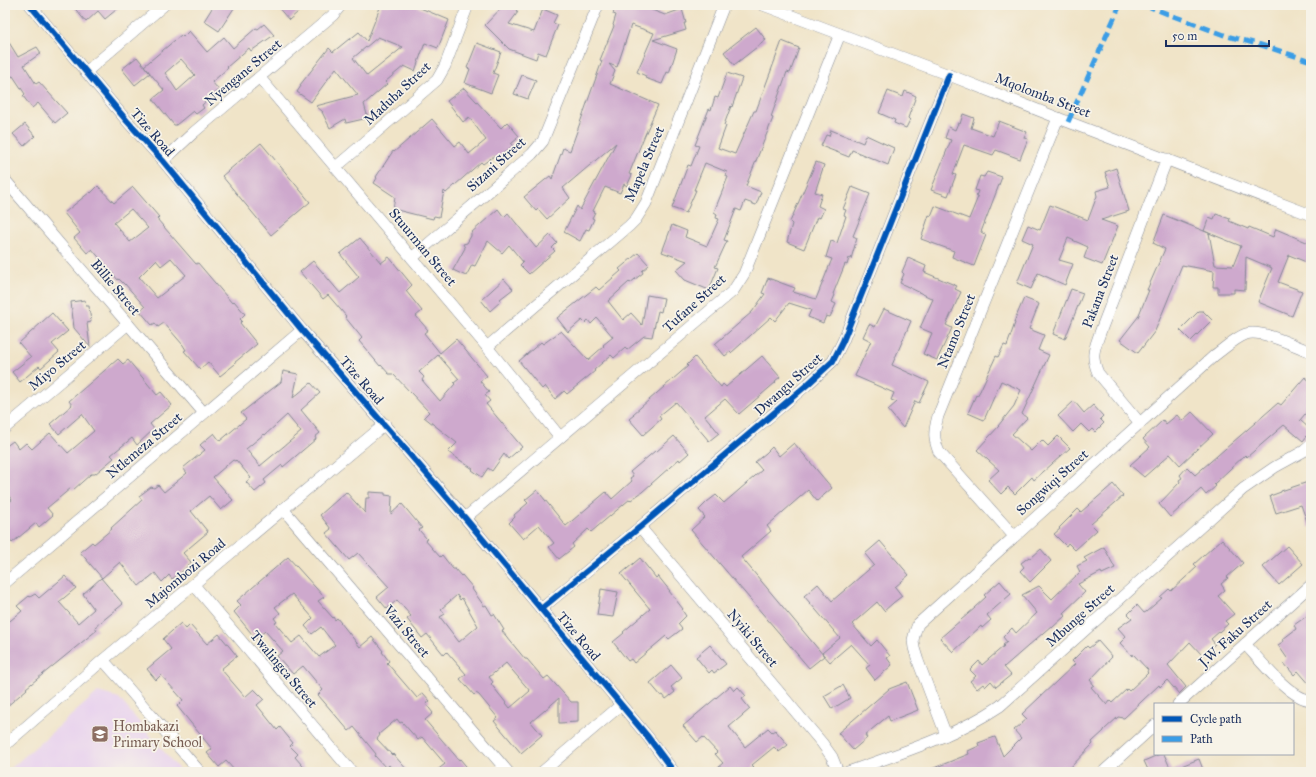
<svg xmlns="http://www.w3.org/2000/svg" width="1316" height="777" font-family="'IM FELL Great Primer',serif">
<style>
.built{fill:#e8d2ee}
.building{fill:#cea9cd;fill-rule:evenodd}
.lines{fill:none;stroke-linecap:round;stroke-linejoin:round}
.street-casing{stroke:#868a93;stroke-width:12}
.street{stroke:#fff;stroke-width:11}
.quiet{stroke:#3b9de6;stroke-width:5;stroke-dasharray:10 5;stroke-linecap:butt}
.cycleway-casing{stroke:#f7f3e8;stroke-width:8}
.cycleway{stroke:#0057b8;stroke-width:6}
.labels{text-anchor:middle;stroke-width:3.5;stroke-linejoin:round;paint-order:stroke}
.street-label{font-size:14px;fill:#1b2f5e;stroke:#f7f3e8}
.education-label{font-size:14px;fill:#785e54;stroke:#f7f3e8;text-anchor:start}
</style>
<rect width="100%" height="100%" fill="#f7f3e8"/>
<filter id="ink" filterUnits="userSpaceOnUse"><feTurbulence type="fractalNoise" baseFrequency=".025" numOctaves="2"/><feDisplacementMap in="SourceGraphic" scale="8" xChannelSelector="R" yChannelSelector="G"/><feConvolveMatrix kernelMatrix="1 2 1 2 8 2 1 2 1" color-interpolation-filters="sRGB"/></filter>
<filter id="wash" filterUnits="userSpaceOnUse"><feTurbulence type="fractalNoise" baseFrequency=".012" numOctaves="4" result="noise"/><feDisplacementMap in="SourceGraphic" scale="16" xChannelSelector="R" yChannelSelector="G"/><feGaussianBlur stdDeviation="0.9" result="paint"/><feColorMatrix in="noise" values="0 0 0 0 0 0 0 0 0 0 0 0 0 0 0 0 0 1.4 0 .05"/><feComposite in="paint" operator="in"/></filter>
<g filter="url(#wash)">
<rect width="100%" height="100%" fill="#f0e4c8"/>
<polygon class="built" points="98,692 119,698 181,772 11,772 10,769"/>
<g id="blocks">
<g class="building">
<polygon points="72,5 122,5 105,19 98,11 86,22"/>
<polygon points="214,5 236,5 219,31 204,21"/>
<polygon points="276,5 306,5 289,20"/>
<path d="M381,5H419L418,7L449,20L438,48L425,43L415,71L404,66L385,82L387,84L364,104L368,118L346,123L345,119L330,128L322,112H323L316,106L358,95L336,68L311,102L297,92L301,86L300,85L329,48L333,52L349,39V40L359,32L367,41ZM378,37L403,47L367,76L353,58Z"/>
<polygon points="504,5 521,5 516,11 518,12 509,24 534,32 543,9 557,15 553,23 558,25 546,55 538,52 536,59 509,49 485,25"/>
<polygon points="616,5 639,5 665,15 682,9 686,23 684,23 686,30 653,40 677,49 669,73 667,72 662,84 645,78 646,76 637,72 654,33 631,25 617,67 609,64 615,71 610,84 658,105 644,137 629,174 632,175 627,186 624,184 620,193 605,187 593,211 595,212 592,218 594,219 589,230 586,229 580,241 564,232 577,206 580,210 616,143 563,188 570,198 547,219 538,209 536,211 524,197 550,176 552,179 563,148 570,151 602,61 600,60 614,26 613,25 616,15 613,14"/>
<path d="M264,24L274,35L251,51L249,48L227,67L228,68L212,82L219,90L202,105L204,108L196,114L193,111L176,125H174L153,99L164,90L144,66L181,35L183,37L189,31L207,52L224,37L233,48L256,28L258,29ZM181,59L195,75L177,91L165,73Z"/>
<polygon points="756,27 766,40 734,65 724,52"/>
<polygon points="5,36 18,57 37,47 41,53 24,65 36,84 39,82 67,113 55,123 38,103 32,108 23,96 25,94 13,76 10,77 5,69"/>
<polygon points="782,41 799,48 790,73 787,72 771,117 773,118 746,186 761,192 756,205 745,201 741,211 736,209 724,240 727,241 715,267 718,268 709,290 685,280 676,270 687,261 662,252 672,225 687,231 685,237 707,246 719,219 716,218 717,214 714,212 728,177 726,176 727,172 705,163 694,190 696,190 686,213 672,208 688,165 691,166 699,146 695,145 709,109 711,110 715,97 718,98 727,73 742,78 732,107 731,106 724,125 726,126 718,148 735,154 754,111 756,111"/>
<polygon points="477,43 501,52 493,73 498,75 491,93 465,83 470,69 467,68"/>
<polygon points="137,57 150,73 135,85 122,69"/>
<polygon points="522,75 536,80 528,99 514,94"/>
<polygon points="464,88 501,128 507,122 519,136 516,138 517,139 511,144 513,146 496,159 494,156 483,164 481,162 446,193 444,191 439,217 434,216 433,219 393,209 395,197 374,183 377,178 376,177 393,151 394,152 432,119 455,146 460,142 469,154 486,140 469,117 463,122 447,101"/>
<polygon points="888,91 903,97 905,91 916,96 908,118 910,120 906,128 894,123 895,120 879,113"/>
<polygon points="963,114 974,118 971,128 993,136 999,121 1027,132 1024,138 1028,139 1020,159 996,150 993,155 964,145 953,174 956,175 948,196 931,190 951,140 945,138 949,127 955,130 958,123 960,124"/>
<polygon points="25,124 35,136 24,146 13,134"/>
<polygon points="831,130 863,143 866,135 894,148 888,165 852,150 849,157 821,146 826,135 829,136"/>
<polygon points="261,143 310,202 271,235 222,176"/>
<polygon points="816,162 824,165 815,192 822,194 818,206 824,209 820,218 817,217 804,249 787,242 792,224 790,222"/>
<polygon points="1116,168 1129,211 1101,220 1118,226 1102,265 1084,258 1088,247 1068,238 1059,260 1073,264 1065,285 1038,273 1031,289 1017,283 1033,244 1022,239 1028,225 1040,230 1050,205 1088,220 1097,196 1096,191 1110,187 1105,172"/>
<polygon points="987,172 1002,177 981,232 986,235 974,266 952,257 954,251 921,239 929,215 931,216 935,206 969,219 978,197 976,196 978,191 975,190 980,176 984,177"/>
<path d="M98,186L114,203L133,187L159,217L157,219L196,264L198,263L232,303L234,301L245,314L240,319L242,321L240,323L257,344L234,363L235,364L220,376L208,362L200,369L184,351L186,350L183,345L164,323L158,327L155,323L152,325L140,311L145,307L125,284V285L119,279L118,280L92,249L87,253L74,238L80,233L64,213L90,192L91,193ZM131,209L148,228L130,242L114,223ZM171,258L186,275L157,298L139,277L156,260L161,266Z"/>
<polygon points="852,187 870,194 853,236 857,238 851,259 849,258 847,265 845,264 833,294 835,295 832,302 836,304 830,317 826,316 823,323 808,317 811,310 789,303 775,321 771,317 731,353 730,352 725,356 715,344 752,312 765,294 762,293 768,278 795,288 793,292 816,299 832,259 826,257 831,241 837,243 846,216 844,215 846,210 843,209"/>
<polygon points="498,209 504,217 508,213 536,248 550,235 557,243 552,248 555,251 529,274 520,265 523,262 509,245 502,253 488,241 475,266 472,265 466,276 453,270 465,248 463,244 467,243 471,236 471,233"/>
<polygon points="1216,214 1230,219 1229,221 1248,229 1249,227 1273,237 1276,229 1311,244 1311,264 1289,255 1278,282 1302,291 1292,316 1258,302 1272,268 1246,257 1245,290 1234,289 1234,293 1218,293 1218,287 1213,287 1214,271 1182,265 1155,331 1138,353 1120,340 1138,317 1149,290 1147,290 1165,249 1153,243 1164,215 1209,233 1215,265 1233,266 1241,246 1204,231 1209,217 1214,219"/>
<path d="M360,238L381,263L389,257L412,285L406,291L422,311L416,316L428,330L424,333L440,353L456,339L487,376L480,381L489,392L485,395L490,401L486,404L522,447L508,459L504,454L492,471L488,468L482,477L472,470L473,469L448,452L457,443L424,417L429,412L393,374H389L381,365L380,366L359,341L362,338L345,317L346,316L328,295L323,299L300,272L313,261L340,293L359,277L340,254ZM438,355L459,379L454,383L455,384L440,401L422,380L424,377L419,372Z"/>
<polygon points="638,253 649,265 642,271 643,273 630,283 629,282 608,301 623,320 631,313 642,325 647,295 664,298 661,312 658,311 652,337 644,336 627,350 625,348 614,358 611,355 594,370 595,371 567,394 564,391 555,399 545,386 542,389 519,361 541,342 543,344 561,331 588,360 604,346 603,345 613,337 597,318 591,324 588,320 585,323 582,320 568,332 557,318 596,287 599,290 621,271 619,269"/>
<polygon points="908,258 926,266 924,272 957,286 955,289 961,292 946,325 952,328 937,360 923,354 932,333 920,328 933,299 900,283 904,274 902,272"/>
<polygon points="504,279 513,289 500,299 501,301 490,311 481,300"/>
<polygon points="1071,289 1083,293 1065,339 1053,334"/>
<polygon points="1024,298 1039,304 1029,329 1044,335 1038,350 1049,355 1022,414 1027,418 1012,434 1031,451 1042,440 1048,446 1058,436 1070,448 1034,480 1032,477 1015,494 1008,487 1001,494 988,480 999,470 977,450 999,426 998,426 1014,406 1021,390 1001,381 984,420 968,413 976,395 977,396 980,391 996,356 998,357 1004,345 1007,346 1015,323 1014,322"/>
<polygon points="85,300 86,306 89,306 91,322 87,323 90,347 74,328 71,302"/>
<polygon points="884,309 911,321 892,365 929,382 919,403 915,401 903,428 888,410 897,402 891,400 894,393 855,376 871,341 863,337 869,324 875,327"/>
<polygon points="1199,311 1203,311 1212,320 1191,341 1180,330"/>
<polygon points="52,313 68,331 52,344 59,352 41,368 39,366 20,382 12,372 31,357 19,343"/>
<polygon points="762,356 780,377 775,381 776,382 739,414 725,399 705,416 719,433 709,441 676,402 659,416 661,419 643,435 629,419 634,415 633,414 688,366 687,365 695,357 721,387 723,384 726,387"/>
<polygon points="118,359 123,364 128,360 157,395 161,392 172,405 150,424 154,429 137,445 132,438 111,455 114,458 95,474 91,474 73,490 71,488 47,508 53,515 39,527 36,523 12,543 5,534 5,506 12,500 5,491 5,447 13,441 19,449 26,443 32,449 50,433 68,453 94,431 82,414 59,434 50,424 72,405 69,401"/>
<path d="M283,371L298,374L293,398L311,383L320,393L301,410L320,433L315,437L316,439L283,467L282,465L264,480L266,483L255,492L246,482L251,478L236,460L235,461L233,460L213,477L233,500L221,510L209,496L191,511L208,532L183,553L191,562L183,571L172,579L169,575L162,582L155,573L139,586L120,562L102,578L80,552L92,542L94,544L112,529L111,528L142,500L139,496L151,487L154,488L158,485L164,492L187,473L183,468L205,450L200,445L214,433L220,441L246,419L241,413L281,382ZM287,415L301,432L260,466L246,449L264,434L265,435Z"/>
<polygon points="1305,377 1311,382 1311,407 1300,420 1311,430 1311,431 1303,441 1284,425 1247,457 1245,455 1214,484 1216,486 1206,495 1201,489 1170,517 1159,504 1180,482 1179,480 1182,478 1180,475 1187,467 1195,475 1278,403 1281,405"/>
<polygon points="1074,401 1084,413 1093,405 1103,416 1100,419 1104,423 1095,432 1092,429 1089,432 1081,424 1073,432 1058,416"/>
<polygon points="1192,412 1213,434 1180,465 1170,454 1144,477 1130,465 1150,447 1143,439 1163,420 1166,424 1177,415 1182,421"/>
<polygon points="674,436 689,453 680,461 679,459 642,492 631,500 630,499 591,532 588,529 572,544 574,547 559,559 549,547 554,543 539,525 523,539 509,523 515,517 514,515 528,503 525,500 537,490 566,526 606,492 612,499 632,481 630,478 633,476 630,472 655,451 656,452"/>
<polygon points="794,443 832,488 817,501 808,490 767,526 771,531 741,557 824,656 809,668 691,530 705,517 699,510 707,502 716,495 724,503 762,470 755,462 766,453 772,447 779,456"/>
<polygon points="1311,481 1311,527 1309,527 1301,505 1276,513 1270,496 1281,492 1281,491"/>
<polygon points="1113,484 1123,496 1091,524 1097,530 1075,550 1068,543 1066,546 1054,534 1060,529 1059,528 1078,509 1081,512"/>
<path d="M346,492L365,513L366,498H369V492L385,493V495L392,496L391,514L402,504L422,528L419,530L427,539L425,540L440,557L442,555L453,569H455L461,576L462,575L473,588L472,589L484,606L486,605L492,615L494,614L504,630L502,631L525,659H527L544,679L548,676L571,702H578V722L559,723V698L531,722L542,735L521,753L494,721L498,718L479,695L476,693L474,695L460,679L466,674L447,652L444,655L427,634L422,638L407,619L411,616L397,600L387,609L377,597L389,587L358,553L349,560L326,533L331,529L320,515ZM457,595L460,600L462,598L478,626L459,642L440,617L445,614L441,609ZM506,663L530,691L510,708L491,684L493,682L489,677Z"/>
<polygon points="1222,539 1243,563 1227,577 1228,578 1221,584 1225,590 1218,596 1234,614 1225,621 1228,624 1211,639 1215,644 1202,655 1190,642 1168,665 1186,687 1179,694 1167,680 1160,687 1159,685 1124,718 1118,717 1104,730 1104,731 1092,742 1093,744 1066,772 924,772 969,754 968,751 979,746 978,743 995,737 1003,756 1021,738 1014,730 1027,719 1022,714 1075,664 1072,661 1087,646 1089,648 1098,641 1112,657 1090,680 1094,685 1091,687 1107,705 1110,701 1112,703 1127,689 1129,691 1148,673 1147,672 1148,670 1133,654 1132,656 1120,643 1126,637 1118,628 1132,618 1128,614 1137,605 1144,613 1146,612 1162,598 1160,597 1169,589 1171,591 1197,567 1194,564"/>
<polygon points="880,541 909,575 895,587 902,596 893,603 884,611 877,602 852,624 871,646 877,640 890,656 887,658 892,665 875,680 866,668 870,665 851,644 830,662 822,653 840,638 804,596 818,584 832,601 874,565 865,554"/>
<polygon points="1287,546 1303,564 1279,585 1263,567"/>
<polygon points="1104,547 1115,568 1102,574 1101,572 1078,584 1085,592 1063,613 1065,616 1052,628 1051,626 1004,667 1011,675 996,687 991,681 985,687 983,684 977,689 970,681 976,676 970,670 979,661 982,665 1004,646 1003,645 1007,642 1003,637 1012,628 1016,633 1037,613 1022,595 1039,586 1052,599 1080,572 1077,566 1087,561 1084,558"/>
<polygon points="1041,549 1051,561 1030,582 1020,571 1024,567 1021,563 1029,557 1031,558"/>
<path d="M288,557L324,597L318,601L333,618V617L335,620L337,618L360,647L372,637L383,651L382,652L389,661L387,663L417,698L423,693L430,701L426,704L433,713L425,720L459,760L460,759L471,772H435L445,764L422,737L418,740L402,722L400,723L397,719L379,734L380,735L377,739L392,755L393,754L409,772H394L389,765L386,768L375,756L376,754L354,727L349,731L318,695L323,690L303,666L293,674L277,656L283,651L265,631L256,639L234,612L241,605L237,601ZM292,594L313,618L305,626L312,634L321,627L335,645L319,657L301,636L292,643L275,623L277,622L274,618L280,613L275,607Z"/>
<polygon points="640,558 656,578 658,576 670,591 669,591 683,609 682,610 686,616 678,624 682,629 669,639 666,636 634,663 631,659 628,661 613,642 624,633 623,632 650,609 621,574"/>
<polygon points="65,576 76,588 59,602 78,623 94,609 83,594 101,578 123,604 95,627 97,630 26,688 27,689 5,708 5,625 22,611 17,606 29,596 30,597 35,594 39,598"/>
<polygon points="1000,581 1011,594 987,615 991,620 982,628 981,626 953,652 940,638 975,608 974,608 986,597 984,595"/>
<polygon points="601,589 618,592 613,617 597,615"/>
<polygon points="1311,613 1311,686 1298,671 1294,675 1283,662 1287,658 1278,645 1284,641 1283,639 1296,629 1294,625"/>
<polygon points="181,623 186,629 190,625 207,644 219,634 237,656 221,669 245,697 254,689 264,699 257,705 277,730 280,727 293,743 290,746 298,754 295,757 308,772 236,772 226,761 219,767 207,753 212,749 177,706 183,700 161,675 156,680 147,669 171,649 163,639"/>
<polygon points="710,645 726,664 714,673 712,670 709,673 696,657"/>
<polygon points="671,665 682,678 671,687 675,692 666,699 663,695 661,696 650,683"/>
<polygon points="907,682 918,710 890,721 888,716 865,735 867,738 853,750 838,733 889,689"/>
<polygon points="843,685 850,698 832,709 824,696"/>
<polygon points="730,686 734,691 738,687 746,696 742,699 750,709 729,727 745,747 768,728 772,732 775,730 788,745 779,752 774,747 752,765 754,767 748,772 712,772 723,763 715,754 717,752 703,737 697,742 683,726"/>
<polygon points="1160,754 1164,754 1171,770 1199,759 1204,772 1149,772 1144,761"/>
</g>
</g>
</g>
<g filter="url(#ink)">
<use href="#blocks" fill-opacity="0" stroke="#868a93" stroke-width="1"/>
<g class="lines">
<g class="street-casing">
<g id="street">
<polyline points="30,5 127,121 163,161 302,330 465,518 648,737 674,772"/>
<polyline points="763,5 949,75 1058,118 1311,215"/>
<polyline points="86,72 164,5"/>
<polyline points="260,78 487,347 560,437"/>
<polyline points="163,161 193,133 333,15 341,5"/>
<polyline points="336,167 437,80 445,66 468,5"/>
<polyline points="5,180 204,413"/>
<polyline points="412,258 532,154 543,141 546,133 598,5"/>
<polyline points="487,347 629,226 636,219 646,203 724,5"/>
<path d="M1140,423L1098,373C1090,354 1095,348 1101,330L1167,159"/>
<polyline points="5,428 128,324"/>
<polyline points="283,509 508,772"/>
<polyline points="465,518 733,291 744,274 840,34"/>
<polyline points="640,527 822,743 832,757 838,772"/>
<path d="M1014,536L939,452C933,438 934,431 938,416L1058,118"/>
<polyline points="5,583 302,330"/>
<polyline points="194,585 352,772"/>
<polyline points="541,609 640,527 808,384 833,361 843,341 949,75"/>
<path d="M1245,644C1259,659 1291,700 1311,700"/>
<polyline points="103,660 127,687 200,772"/>
<polyline points="1178,704 1311,585"/>
<path d="M946,735L918,661L914,648L913,640L915,632L918,624L1215,355C1225,348 1235,338 1246,334C1262,329 1295,346 1311,352"/>
<polyline points="5,745 103,660 385,424"/>
<polyline points="542,772 621,705"/>
<path d="M848,772C900,753 954,737 1000,706L1243,489L1275,467L1304,451L1311,445"/>
<polyline points="1103,772 1155,725"/>
</g>
</g>
<use href="#street" class="street"/>
<g class="quiet">
<polyline points="1145,5 1173,16 1227,36 1261,45 1311,61"/>
<polyline points="1068,122 1120,5"/>
</g>
<g class="cycleway-casing">
<g id="cycleway">
<polyline points="30,5 127,121 163,161 302,330 465,518 648,737 674,772"/>
<polyline points="541,609 640,527 808,384 833,361 843,341 949,75"/>
</g>
</g>
<use href="#cycleway" class="cycleway"/>
</g>
</g>
<defs>
<g id="school-square" transform="scale(0.9)"><rect x="-9" y="-9" width="18" height="18" rx="4" fill="#8d6e63" stroke="#f7f3e8"/><path d="M0-5L7-2L0 1L-7-2ZM-4 1L0 2.5L4 1V4Q0 6-4 4Z" fill="#fff"/></g>
</defs>
<g fill-rule="evenodd">
<use href="#school-square" x="100" y="734"/>
</g>
<g class="labels">
<g class="street-label">
<text transform="translate(243 72) rotate(-40)" y="5">Nyengane Street</text>
<text transform="translate(397 93) rotate(-43)" y="5">Maduba Street</text>
<text transform="translate(1043 95) rotate(21)" y="5">Mqolomba Street</text>
<text transform="translate(153 132) rotate(49)" y="5">Tize Road</text>
<text transform="translate(496 164) rotate(-42)" y="5">Sizani Street</text>
<text transform="translate(644 164) rotate(-67)" y="5">Mapela Street</text>
<text transform="translate(423 247) rotate(50)" y="5">Stuurman Street</text>
<text transform="translate(116 287) rotate(50)" y="5">Billie Street</text>
<text transform="translate(1100 291) rotate(-69)" y="5">Pakana Street</text>
<text transform="translate(694 303) rotate(-42)" y="5">Tufane Street</text>
<text transform="translate(956 331) rotate(-68)" y="5">Ntamo Street</text>
<text transform="translate(57 365) rotate(-40)" y="5">Miyo Street</text>
<text transform="translate(362 380) rotate(49)" y="5">Tize Road</text>
<text transform="translate(788 384) rotate(-42)" y="5">Dwangu Street</text>
<text transform="translate(144 445) rotate(-40)" y="5">Ntlemeza Street</text>
<text transform="translate(1052 482) rotate(-42)" y="5">Songwiqi Street</text>
<text transform="translate(185 573) rotate(-40)" y="5">Majombozi Road</text>
<text transform="translate(1080 615) rotate(-42)" y="5">Mbunge Street</text>
<text transform="translate(407 631) rotate(50)" y="5">Vazi Street</text>
<text transform="translate(1235 633) rotate(-42)" y="5">J.W. Faku Street</text>
<text transform="translate(579 636) rotate(50)" y="5">Tize Road</text>
<text transform="translate(753 638) rotate(50)" y="5">Nyiki Street</text>
<text transform="translate(284 669) rotate(50)" y="5">Twalingca Street</text>
</g>
<g class="education-label">
<text x="113" y="731">Hombakazi<tspan x="113" dy="16">Primary School</tspan></text>
</g>
</g>
<rect width="1316" height="777" fill="none" stroke="#f7f3e8" stroke-width="20"/>
<rect x="1154" y="703" width="140" height="52" fill="#f7f3e8" stroke="#9fa5b1"/>
<rect x="1162" y="716" width="20" height="6" fill="#0057b8" stroke="#9fa5b1"/>
<text x="1190" y="723" font-size="12" fill="#1b2f5e">Cycle path</text>
<rect x="1162" y="736" width="20" height="6" fill="#3b9de6" stroke="#9fa5b1"/>
<text x="1190" y="743" font-size="12" fill="#1b2f5e">Path</text>
<path d="M1166 40v6h103v-6" fill="none" stroke="#1b2f5e" stroke-width="2"/>
<text x="1172" y="40" font-size="12" fill="#1b2f5e" stroke="#f7f3e8" stroke-width="3" paint-order="stroke">50 m</text>
</svg>
